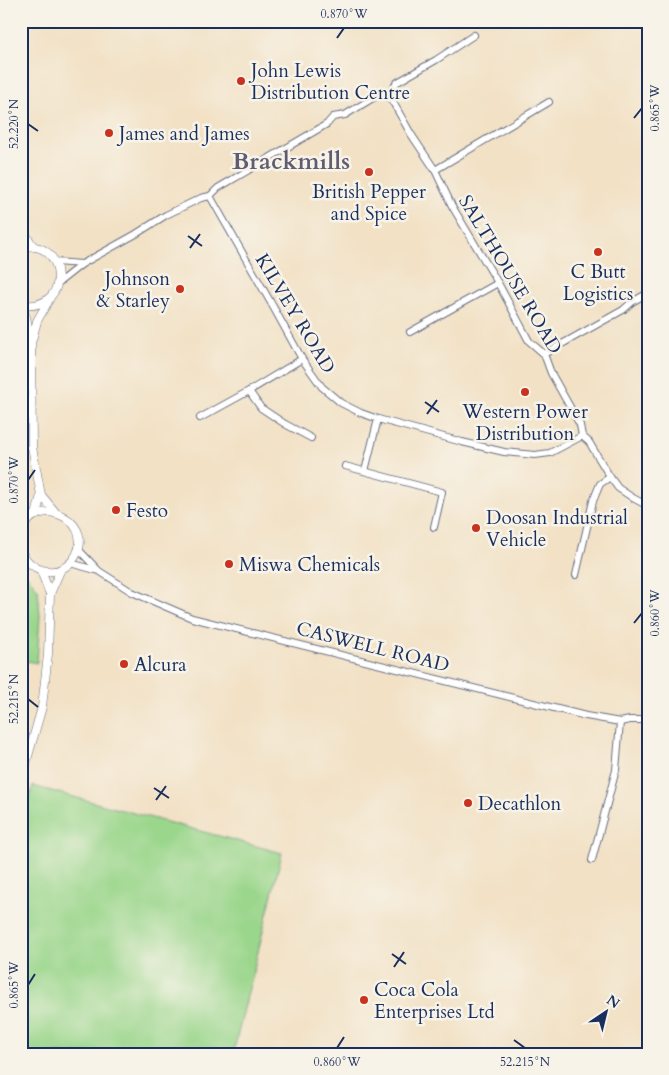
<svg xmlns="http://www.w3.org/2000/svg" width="669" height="1075" font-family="Cardo,serif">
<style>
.green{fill:#9ad68b;stroke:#5a8274}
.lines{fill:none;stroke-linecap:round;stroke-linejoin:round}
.minor-casing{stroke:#666d82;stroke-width:8}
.tertiary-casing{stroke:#666d82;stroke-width:9}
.minor{stroke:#fff;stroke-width:6}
.tertiary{stroke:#fff;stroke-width:8}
.ticks{fill:none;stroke:#1b2f5e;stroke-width:2}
.poi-dot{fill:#c8321e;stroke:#f7f3e8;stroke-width:2}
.labels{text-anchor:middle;stroke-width:5;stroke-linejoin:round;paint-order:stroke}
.poi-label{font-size:19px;fill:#1b2f5e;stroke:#f7f3e8;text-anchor:start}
.street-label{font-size:19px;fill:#1b2f5e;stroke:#f7f3e8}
.district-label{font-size:24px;font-weight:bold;fill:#615c71;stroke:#f7f3e8}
.neatline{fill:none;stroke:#1b2f5e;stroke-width:2}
.ticks-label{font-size:12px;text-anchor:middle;fill:#1b2f5e}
</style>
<rect width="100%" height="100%" fill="#f7f3e8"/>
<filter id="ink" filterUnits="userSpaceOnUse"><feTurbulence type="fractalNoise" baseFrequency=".02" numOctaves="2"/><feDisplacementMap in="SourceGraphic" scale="10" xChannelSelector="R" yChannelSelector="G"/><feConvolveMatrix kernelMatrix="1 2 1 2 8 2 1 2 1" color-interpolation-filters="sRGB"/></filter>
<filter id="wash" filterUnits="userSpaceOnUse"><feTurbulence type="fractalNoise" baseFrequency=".0096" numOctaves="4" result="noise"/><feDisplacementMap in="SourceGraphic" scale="20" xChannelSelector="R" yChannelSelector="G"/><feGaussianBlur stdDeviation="1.12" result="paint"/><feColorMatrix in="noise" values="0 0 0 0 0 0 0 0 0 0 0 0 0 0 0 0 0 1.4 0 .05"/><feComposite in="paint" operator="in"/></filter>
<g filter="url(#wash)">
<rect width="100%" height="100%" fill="#f2e1c5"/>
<g class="green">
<polygon points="21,475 24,476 29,509 21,519"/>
<polygon points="21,568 38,589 40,616 37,663 21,660"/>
<polygon points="33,786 282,853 233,1054 21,1054 21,819"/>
</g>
</g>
<g filter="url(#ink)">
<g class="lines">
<g class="minor-casing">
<g id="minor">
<polyline points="388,97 394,104 411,134 435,170 452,206 498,283 529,341 544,354 551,373 580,425 582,436 589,442 610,477 618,488 633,498 648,506"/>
<polyline points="435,170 549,102"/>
<polyline points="210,196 271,303 302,359 322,387 341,403 361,413 378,419 462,442 504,452 535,455 550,453 582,436"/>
<polyline points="55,262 82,264"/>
<polyline points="58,283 82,264 136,234 166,215 201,198 210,196 218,188 327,124 333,117 345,115 373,98 380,96 388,97 396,83 436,60 474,35"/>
<polyline points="410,332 498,283"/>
<polyline points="544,354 623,310 632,302 648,293"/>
<polyline points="249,391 261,408 285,424 311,438"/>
<polyline points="200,418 249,391 302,359"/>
<polyline points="345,466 442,492 434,527"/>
<polyline points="365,471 378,419"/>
<polyline points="78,549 98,570"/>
<polyline points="70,563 99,571 132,592 192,618 586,716 620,722 630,720 648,720"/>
<polyline points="576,575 593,501 600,484 610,477"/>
<polyline points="592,860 616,770 620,722"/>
</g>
</g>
<g class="tertiary-casing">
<g id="tertiary">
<polyline points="21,224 23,231 34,247"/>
<path d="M21,248C65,235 75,312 21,305"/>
<polyline points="21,306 26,317 31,344 32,447 41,495 36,515"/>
<polyline points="32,340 37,321 50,298"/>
<polyline points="41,495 56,513"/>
<path d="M21,533C37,488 102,525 72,561C66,568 57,572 48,571C35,570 27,563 21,551"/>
<polyline points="41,571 50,594"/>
<polyline points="21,781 42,707 48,654 50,594 61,569"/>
</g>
</g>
<use href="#minor" class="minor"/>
<use href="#tertiary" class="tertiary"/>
</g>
</g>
<path class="ticks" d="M337,38L344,28M634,118L642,108M28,124L38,131M188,236L202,246M190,248L200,234M425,402L439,412M427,414L437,400M28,480L35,470M634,623L642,613M28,699L38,707M154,788L169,798M156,800L166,786M392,954L406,964M394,967L404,952M28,985L35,974M514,1040L525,1048M337,1048L344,1037"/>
<g class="poi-dot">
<circle cx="241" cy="81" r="5"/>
<circle cx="109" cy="133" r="5"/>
<circle cx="369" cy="172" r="5"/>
<circle cx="598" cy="252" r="5"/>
<circle cx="180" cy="289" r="5"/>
<circle cx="525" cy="392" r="5"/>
<circle cx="116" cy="510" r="5"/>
<circle cx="476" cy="528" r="5"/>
<circle cx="229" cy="564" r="5"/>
<circle cx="124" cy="664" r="5"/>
<circle cx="468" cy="803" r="5"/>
<circle cx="364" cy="1000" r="5"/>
</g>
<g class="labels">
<g class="poi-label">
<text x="251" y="77">John Lewis<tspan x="251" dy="22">Distribution Centre</tspan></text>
<text x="119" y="140">James and James</text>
<text x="369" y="198" text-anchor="middle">British Pepper<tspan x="369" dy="22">and Spice</tspan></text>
<text x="598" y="278" text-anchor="middle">C Butt<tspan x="598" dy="22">Logistics</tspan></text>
<text x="170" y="285" text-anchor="end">Johnson<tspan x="170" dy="22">&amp; Starley</tspan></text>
<text x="525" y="418" text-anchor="middle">Western Power<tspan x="525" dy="22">Distribution</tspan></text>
<text x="126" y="517">Festo</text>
<text x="486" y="524">Doosan Industrial<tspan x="486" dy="22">Vehicle</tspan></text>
<text x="239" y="571">Miswa Chemicals</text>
<text x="134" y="671">Alcura</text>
<text x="478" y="810">Decathlon</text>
<text x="374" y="996">Coca Cola<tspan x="374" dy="22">Enterprises Ltd</tspan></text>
</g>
<g class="street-label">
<text transform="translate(511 274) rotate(59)" y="7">SALTHOUSE ROAD</text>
<text transform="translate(296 313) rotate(59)" y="7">KILVEY ROAD</text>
<text transform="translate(373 646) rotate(14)" y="7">CASWELL ROAD</text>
</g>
<g class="district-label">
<text x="291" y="169">Brackmills</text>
</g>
</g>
<rect width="669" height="1075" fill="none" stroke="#f7f3e8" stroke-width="55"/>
<g transform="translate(606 1012) rotate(35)" stroke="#f7f3e8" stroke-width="4" paint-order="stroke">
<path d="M0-4L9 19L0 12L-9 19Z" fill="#1b2f5e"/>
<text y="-8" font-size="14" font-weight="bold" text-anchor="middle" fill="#1b2f5e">N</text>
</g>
<rect x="28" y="28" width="614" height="1020" class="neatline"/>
<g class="ticks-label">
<text x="344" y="18">0.870°W</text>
<text transform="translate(655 108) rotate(-90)" y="4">0.865°W</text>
<text transform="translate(14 124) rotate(-90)" y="4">52.220°N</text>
<text transform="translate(14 480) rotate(-90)" y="4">0.870°W</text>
<text transform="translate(655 613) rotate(-90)" y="4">0.860°W</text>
<text transform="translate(14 699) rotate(-90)" y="4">52.215°N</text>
<text transform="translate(14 985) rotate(-90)" y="4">0.865°W</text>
<text x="337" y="1066">0.860°W</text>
<text x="525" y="1066">52.215°N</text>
</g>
</svg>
